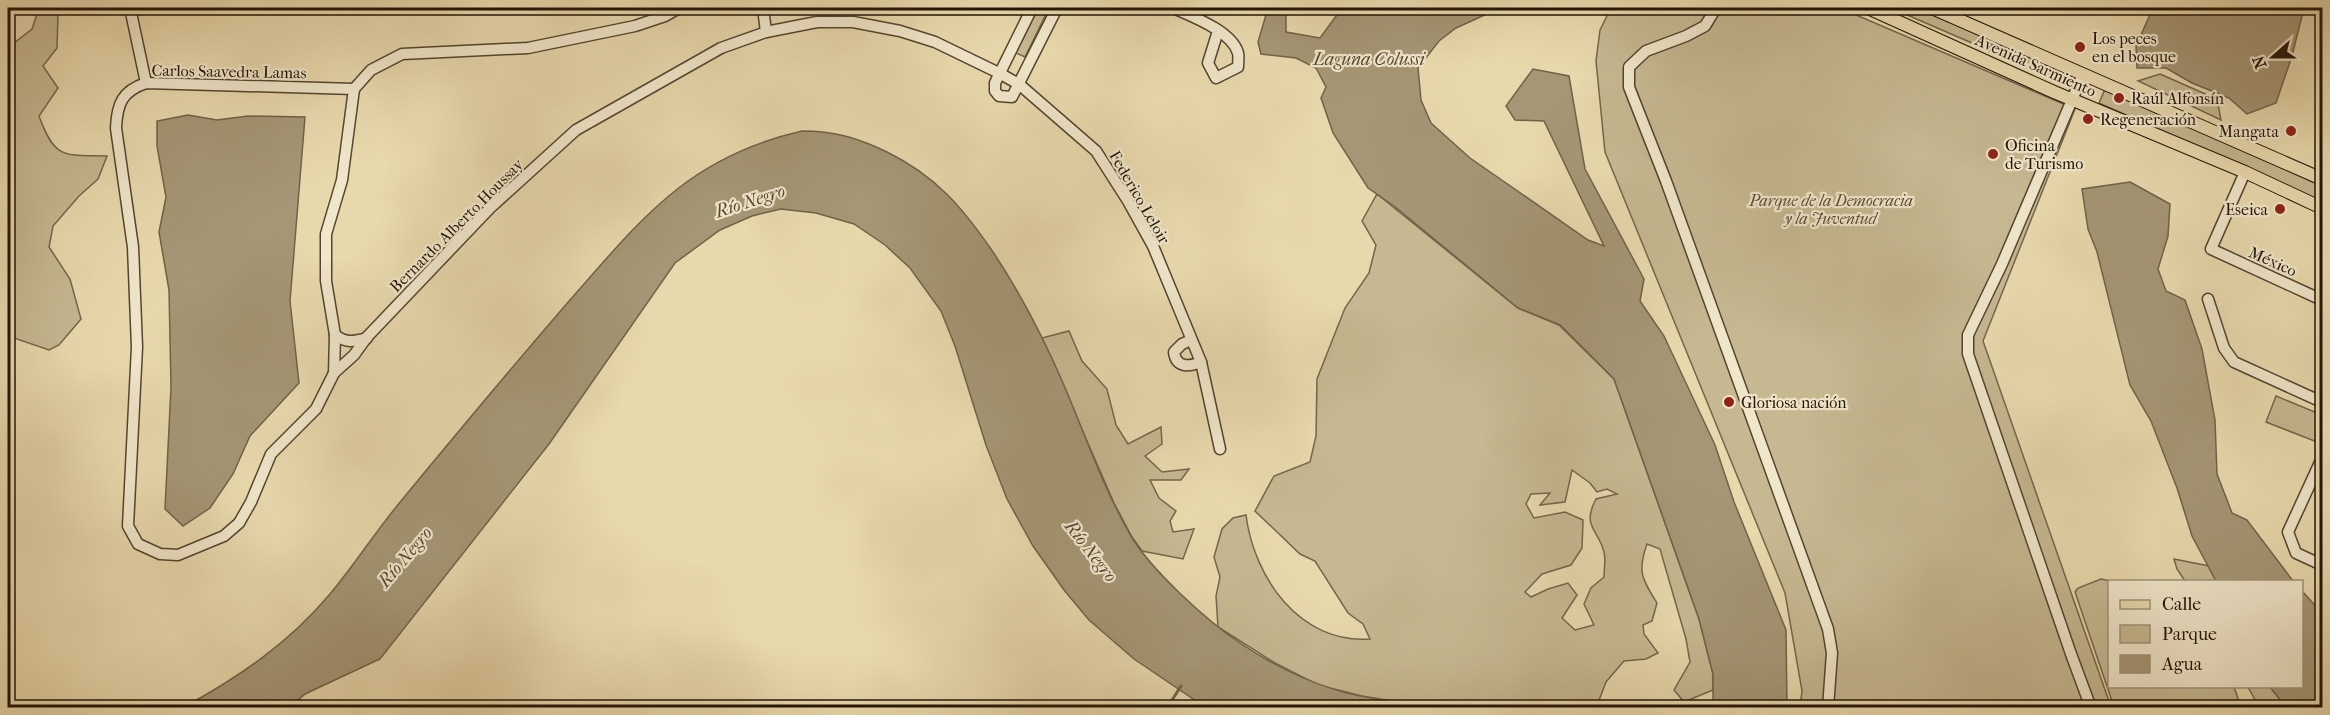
<svg xmlns="http://www.w3.org/2000/svg" width="2330" height="715" font-family="'IM FELL French Canon',serif">
<style>
.green{fill:#c6b891;stroke:#74664c;stroke-width:1.5;fill-rule:evenodd}
.water{fill:#a59675;stroke:#716249;stroke-width:1.5}
.lines{fill:none;stroke-linecap:round;stroke-linejoin:round}
.stream{stroke:#716249;stroke-width:3}
.minor-casing{stroke:#544530;stroke-width:13}
.major-casing{stroke:#221407;stroke-width:14}
.minor{stroke:#f0e6ca;stroke-width:10}
.major{stroke:#e8d9ad;stroke-width:12}
.poi-dot{fill:#8f2418;stroke:#f0e6ca;stroke-width:2}
.labels{text-anchor:middle;stroke-width:4.5;stroke-linejoin:round;paint-order:stroke}
.poi-label{font-size:16px;fill:#221407;stroke:#f0e6ca;text-anchor:start}
.street-label{font-size:16px;fill:#221407;stroke:#f0e6ca}
.park-label{font-size:16px;font-style:italic;fill:#5b4d37;stroke:#f0e6ca}
.water-label{font-size:18px;font-style:italic;fill:#564833;stroke:#f0e6ca}
</style>
<rect width="100%" height="100%" fill="#e8d9ad"/>
<filter id="stains"><feTurbulence type="fractalNoise" baseFrequency=".00333" numOctaves="4"/><feColorMatrix values="0 0 0 0 .2 0 0 0 0 .09 0 0 0 0 .02 0 0 0 .5 -.17"/></filter>
<radialGradient id="worn" r=".72"><stop offset=".6" stop-color="#630" stop-opacity="0"/><stop offset="1" stop-color="#630" stop-opacity=".3"/></radialGradient>
<g class="green">
<path d="M39,8H47L58,15L57,48L43,66L58,88L39,116C55,160 64,155 107,156L98,179L79,196L53,226L49,247L70,279L81,319L59,345L49,350L8,336V33L14,43L32,29Z"/>
<polygon points="1038,8 1049,8 1025,57 1016,53"/>
<polygon points="1611,8 1840,8 2075,109 1983,341 2111,707 1800,707 1802,691 1785,593 1605,152 1596,61 1600,30"/>
<polygon points="1891,8 1922,8 2066,71 2068,78 2062,82"/>
<polygon points="2160,74 2217,99 2221,120 2138,81"/>
<polygon points="2105,89 2322,186 2322,202 2099,103"/>
<path d="M1377,194L1518,308L1559,325L1614,379L1699,619L1713,674V690L1684,702L1674,690L1690,662L1686,639L1660,549L1647,544C1637,572 1642,579 1657,603L1652,621L1643,625L1644,634L1658,653L1646,659L1624,661L1606,682L1596,708H1503L1478,703L1392,701L1362,696L1318,685L1275,663L1218,627L1216,596L1220,577L1214,557L1222,529L1233,518L1246,515C1254,578 1300,644 1370,639L1363,624L1348,613L1315,561L1300,554L1255,511L1274,476L1310,462L1316,436L1317,379L1345,308L1369,273L1376,245L1362,221ZM1572,470L1590,483L1597,492L1607,489L1617,494L1596,499C1581,527 1599,530 1604,552C1606,560 1604,569 1604,577L1591,588L1584,604L1594,625L1575,630L1562,618L1577,595L1568,583L1548,589L1531,597L1525,592L1542,574L1571,565L1582,548L1583,520L1565,512L1534,518L1526,504L1531,494L1550,493L1540,505L1565,502Z"/>
<polygon points="1069,331 1082,361 1107,389 1116,425 1128,444 1161,427 1162,444 1145,456 1162,472 1189,469 1181,480 1150,480 1159,498 1176,511 1170,521 1173,532 1194,529 1183,559 1142,551 1132,537 1114,503 1042,338"/>
<polygon points="2276,396 2322,415 2322,427 2317,442 2266,422"/>
<polygon points="2174,559 2209,566 2216,581 2185,581 2177,569"/>
<polygon points="2101,579 2111,581 2110,686 2234,687 2241,707 2114,707 2075,592 2078,588"/>
<polygon points="2248,687 2270,687 2286,707 2259,707"/>
</g>
<g class="water">
<polygon points="1268,8 1286,8 1286,32 1320,38 1339,12 1338,8 1500,8 1456,28 1439,41 1418,68 1421,100 1431,123 1470,158 1588,240 1604,246 1544,121 1515,120 1506,106 1533,69 1569,76 1585,169 1644,279 1640,301 1664,336 1715,445 1734,502 1786,630 1787,707 1713,707 1713,674 1699,619 1614,379 1560,325 1518,308 1394,206 1368,188 1333,133 1321,98 1326,87 1316,68 1296,58 1261,54 1258,42"/>
<polygon points="2153,8 2304,8 2292,56 2276,103 2247,114 2229,98 2192,83 2166,68 2137,68 2136,46"/>
<polygon points="188,115 217,120 248,116 305,117 290,301 299,383 250,436 233,474 210,508 183,526 165,509 171,387 169,290 159,232 166,197 157,146 157,121"/>
<path d="M802,131C835,131 858,138 887,152C936,176 963,208 993,252C1021,294 1043,337 1063,383C1085,434 1103,488 1131,536C1151,570 1207,621 1240,643C1286,674 1340,697 1395,701C1432,704 1467,701 1503,707H1205L1134,659L1089,620L1064,590L1033,546L1007,499L986,445L955,346L941,311L910,268L885,245L854,224L816,213L781,209L752,216L720,230L675,263L549,444L380,659L305,694L290,707H184C239,677 289,643 330,594C355,564 376,531 401,501C457,433 513,366 570,300C643,217 689,157 802,131Z"/>
<polygon points="2130,182 2170,204 2168,236 2158,269 2166,291 2185,300 2202,349 2215,420 2217,474 2232,513 2247,520 2293,581 2216,581 2192,536 2177,488 2151,421 2130,385 2097,252 2088,229 2082,189"/>
<polygon points="2302,591 2322,613 2322,707 2286,707 2270,687 2302,686"/>
</g>
<g class="lines">
<polyline class="stream" points="1167,708 1181,686"/>
<g class="minor-casing">
<g id="minor">
<polyline points="130,8 146,83"/>
<path d="M679,8L665,16L635,26L528,48L402,54L371,70L354,89L146,83C122,91 117,104 116,128L133,247L137,347L128,526L138,544L160,554L178,555L224,536L239,523L251,502L271,454L316,409L334,373L354,355L367,337L490,208L576,130L721,48L766,32L817,22H853L900,31L935,42L1001,74L1020,85L1096,151L1128,201L1153,246L1201,362L1220,449"/>
<polyline points="763,8 766,32"/>
<polyline points="1032,8 995,83 995,91 999,96 1012,97 1057,8"/>
<path d="M1173,8C1191,16 1232,31 1238,53C1239,57 1238,63 1238,67L1216,78L1208,63L1218,31"/>
<polyline points="1716,8 1705,26 1686,36 1646,51 1629,67 1629,87 1666,181 1828,629 1832,653 1828,708"/>
<polyline points="2083,74 2002,264 1968,335 1968,354 2071,654 2091,708"/>
<polyline points="2245,172 2211,249 2322,300"/>
<polyline points="2208,299 2224,348 2234,362 2322,402"/>
<path d="M335,335C346,343 353,342 367,338"/>
<path d="M1191,340L1182,344L1174,352C1176,368 1189,367 1201,362"/>
<polyline points="334,373 335,335 326,281 326,234 342,180 354,89"/>
<polyline points="2322,458 2288,532 2296,553 2322,565"/>
</g>
</g>
<g class="major-casing">
<g id="major">
<polyline points="1868,8 2054,92 2245,172 2322,208"/>
<polyline points="1932,8 2322,179"/>
</g>
</g>
<use href="#minor" class="minor"/>
<use href="#major" class="major"/>
</g>
<g class="poi-dot">
<circle cx="2080" cy="47" r="6"/>
<circle cx="2119" cy="98" r="6"/>
<circle cx="2088" cy="119" r="6"/>
<circle cx="2291" cy="131" r="6"/>
<circle cx="1993" cy="154" r="6"/>
<circle cx="2280" cy="209" r="6"/>
<circle cx="1729" cy="402" r="6"/>
</g>
<g class="labels">
<g class="poi-label">
<text x="2092" y="44">Los peces<tspan x="2092" dy="18">en el bosque</tspan></text>
<text x="2131" y="104">Raúl Alfonsín</text>
<text x="2100" y="125">Regeneración</text>
<text x="2279" y="137" text-anchor="end">Mangata</text>
<text x="2005" y="151">Oficina<tspan x="2005" dy="18">de Turismo</tspan></text>
<text x="2268" y="215" text-anchor="end">Eseica</text>
<text x="1741" y="408">Gloriosa nación</text>
</g>
<g class="street-label">
<text transform="translate(2036 65) rotate(24)" y="6">Avenida Sarmiento</text>
<text transform="translate(229 71) rotate(1)" y="6">Carlos Saavedra Lamas</text>
<text transform="translate(1140 197) rotate(60)" y="6">Federico Leloir</text>
<text transform="translate(456 225) rotate(-45)" y="6">Bernardo Alberto Houssay</text>
<text transform="translate(2273 261) rotate(24)" y="6">México</text>
</g>
<g class="park-label">
<text x="1831" y="206">Parque de la Democracia<tspan x="1831" dy="18">y la Juventud</tspan></text>
</g>
<g class="water-label">
<text x="1369" y="65">Laguna Colussi</text>
<text transform="translate(750 201) rotate(-18)" y="6">Río Negro</text>
<text transform="translate(1091 551) rotate(52)" y="6">Río Negro</text>
<text transform="translate(405 557) rotate(-50)" y="6">Río Negro</text>
</g>
</g>
<rect width="2330" height="715" fill="none" stroke="#e8d9ad" stroke-width="30"/>
<rect x="9" y="9" width="2312" height="697" fill="none" stroke="#221407" stroke-width="3"/>
<rect x="15" y="15" width="2300" height="685" fill="none" stroke="#221407" stroke-width="1.5"/>
<rect x="2108" y="580" width="195" height="108" fill="#f0e6ca" stroke="#9e927c" stroke-width="1.5"/>
<rect x="2120" y="600" width="30" height="9" fill="#e8d9ad" stroke="#9e927c" stroke-width="1.5"/>
<text x="2162" y="610" font-size="18" fill="#221407">Calle</text>
<rect x="2120" y="625" width="30" height="18" fill="#c6b891" stroke="#9e927c" stroke-width="1.5"/>
<text x="2162" y="640" font-size="18" fill="#221407">Parque</text>
<rect x="2120" y="655" width="30" height="18" fill="#a59675" stroke="#9e927c" stroke-width="1.5"/>
<text x="2162" y="670" font-size="18" fill="#221407">Agua</text>
<g transform="translate(2273 57) rotate(249)" stroke="#f0e6ca" stroke-width="4.5" paint-order="stroke">
<path d="M0-4.5L10 22L0 15L-10 22Z" fill="#221407"/>
<text y="-9" font-size="16" font-weight="bold" text-anchor="middle" fill="#221407">N</text>
</g>
<rect width="100%" height="100%" filter="url(#stains)"/>
<rect width="100%" height="100%" fill="url(#worn)"/>
</svg>
